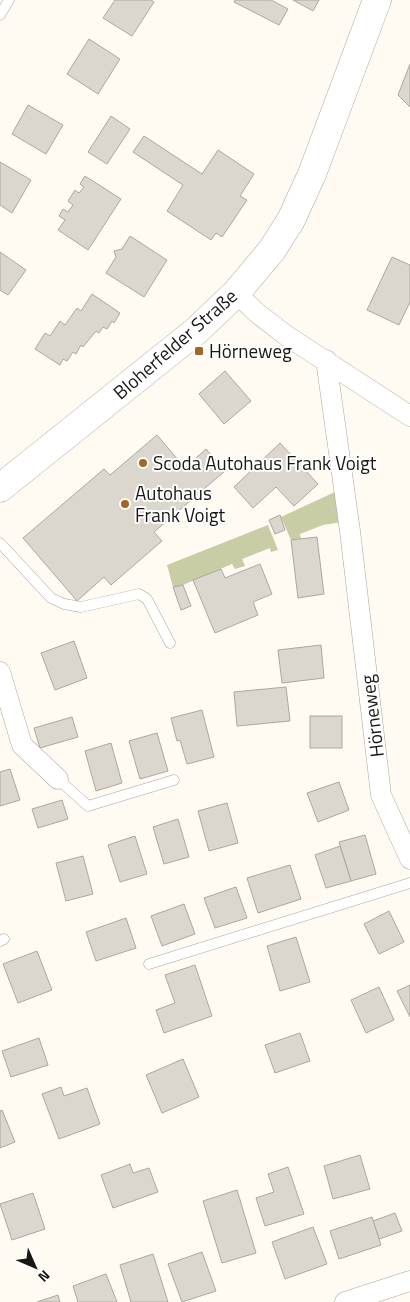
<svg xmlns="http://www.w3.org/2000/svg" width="410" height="1302" font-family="'Titillium Web',sans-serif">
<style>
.green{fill:#c8cda5}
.building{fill:#dbd7cf;stroke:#aca8a0}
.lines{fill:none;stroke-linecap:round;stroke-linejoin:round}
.lane-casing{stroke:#aaa69e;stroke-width:11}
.street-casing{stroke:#aaa69e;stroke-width:21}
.secondary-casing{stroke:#aaa69e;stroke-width:29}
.lane{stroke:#fff;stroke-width:10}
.street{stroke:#fff;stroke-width:20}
.secondary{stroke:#fff;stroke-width:28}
.poi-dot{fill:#a06824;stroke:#fff;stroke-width:2}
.labels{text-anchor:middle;stroke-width:4;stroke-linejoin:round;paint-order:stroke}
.street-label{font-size:19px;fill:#181714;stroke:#fff}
.poi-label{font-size:19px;fill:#181714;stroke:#fff;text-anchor:start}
</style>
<rect width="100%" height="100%" fill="#fffaf2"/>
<g class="green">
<polygon points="337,491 342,522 323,525 300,534 301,539 291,540 281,517"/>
<polygon points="268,525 278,550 271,552 270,548 242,559 245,566 235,569 232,564 183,585 173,587 167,565"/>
</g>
<g class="building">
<polygon points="115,0 151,0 154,2 132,36 103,18"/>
<polygon points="235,0 271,0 288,9 279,25 234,2"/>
<polygon points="293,0 319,0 313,11"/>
<polygon points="89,39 120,59 98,94 67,74"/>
<polygon points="410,64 410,107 398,95"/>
<polygon points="28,105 63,125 46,154 12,134"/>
<polygon points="111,116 130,129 107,164 88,152"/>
<polygon points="144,136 202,174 218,150 254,174 240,196 247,200 222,237 216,233 211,240 167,211 183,185 133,152"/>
<polygon points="0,162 31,180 12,213 0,205"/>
<polygon points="85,176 121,199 88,250 58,230 65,220 59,216 63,209 68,212 73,205 68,201 75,190 79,193 84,187 80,184"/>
<polygon points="130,236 167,260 144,297 106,273 116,257 114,251 122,249"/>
<polygon points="0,252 26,270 8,295 0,290"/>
<polygon points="392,257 410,265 410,302 399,325 367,310"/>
<polygon points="92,294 120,313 114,323 112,321 107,329 103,327 99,333 96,331 83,347 81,345 76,354 73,352 67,361 63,359 60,365 35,349 45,333 50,336 60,321 65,325 77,308 81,311"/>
<polygon points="225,371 251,401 224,424 199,394"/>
<polygon points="157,435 185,468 206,449 225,471 154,532 162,541 111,585 104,577 77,601 23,538 104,469 110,475"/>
<polygon points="280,443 318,484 294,506 276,487 253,508 234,487"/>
<polygon points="280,515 285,530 275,534 269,520"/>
<polygon points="317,537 324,594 298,598 291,540"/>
<polygon points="260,564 272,594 253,602 258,615 215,633 193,580 221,569 225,578"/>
<polygon points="183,585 191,606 181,610 173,587"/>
<polygon points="74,641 87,678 55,690 41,653"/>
<polygon points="321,645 324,678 282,683 278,650"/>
<polygon points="286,687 290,721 237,726 234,692"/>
<polygon points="202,710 214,757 187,764 180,740 177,741 171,718"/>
<rect x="310" y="716" width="32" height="32"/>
<polygon points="72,717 78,737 40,748 34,728"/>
<polygon points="157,733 168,771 140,779 129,741"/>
<polygon points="111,743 122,783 96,791 85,751"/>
<polygon points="10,769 20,800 0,806 0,772"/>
<polygon points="339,782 349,810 318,822 307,793"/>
<polygon points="62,800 68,819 38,828 32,809"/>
<polygon points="227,803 238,843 209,851 198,811"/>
<polygon points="178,819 189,857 164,864 153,827"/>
<polygon points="365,835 376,874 351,881 339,842"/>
<polygon points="135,836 147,874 120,882 108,845"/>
<polygon points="340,846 351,881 326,888 315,855"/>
<polygon points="83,856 93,894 66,901 56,863"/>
<polygon points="290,865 301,899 258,913 247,878"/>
<polygon points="236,887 247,918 215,928 204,898"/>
<polygon points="184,904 195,934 162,946 151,916"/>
<polygon points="389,911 404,942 379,954 364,924"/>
<polygon points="126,918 136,948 96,961 86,932"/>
<polygon points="296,937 310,982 280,991 267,946"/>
<polygon points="37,951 52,990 18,1003 3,964"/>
<polygon points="195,965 212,1016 164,1033 156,1010 175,1003 165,975"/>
<polygon points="410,985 410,1017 397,991"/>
<polygon points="379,987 394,1020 366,1033 351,1000"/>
<polygon points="300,1033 310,1061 275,1073 265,1045"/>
<polygon points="39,1038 48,1065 11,1077 2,1051"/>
<polygon points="183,1059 199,1097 162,1113 146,1075"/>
<polygon points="61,1087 64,1096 87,1088 100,1124 59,1139 42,1094"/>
<polygon points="2,1110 15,1142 0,1148 0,1111"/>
<polygon points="360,1155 370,1189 333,1199 324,1166"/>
<polygon points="130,1164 133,1173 149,1168 158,1192 113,1208 101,1175"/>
<polygon points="288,1167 304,1214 265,1226 256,1198 274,1192 268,1174"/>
<polygon points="237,1190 256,1253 222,1263 203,1201"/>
<polygon points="33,1193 45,1229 12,1240 0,1204"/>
<polygon points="395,1213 402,1231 379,1239 373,1221"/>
<polygon points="372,1217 381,1245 339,1259 330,1231"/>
<polygon points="313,1227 327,1264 285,1279 272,1242"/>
<polygon points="202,1252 216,1291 182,1302 168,1264"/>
<polygon points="153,1254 168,1302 131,1302 120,1265"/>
<polygon points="106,1274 117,1302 78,1302 73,1286"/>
<polygon points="58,1295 60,1302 37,1302"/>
</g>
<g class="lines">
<g class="lane-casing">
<g id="lane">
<polyline points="0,15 9,0"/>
<polyline points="0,543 51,598 64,604 81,607 139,594 147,599 170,643"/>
<polyline points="58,779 88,806 174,780"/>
<polyline points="0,941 4,939"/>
<polyline points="149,964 410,883"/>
</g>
</g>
<g class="street-casing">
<g id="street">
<polyline points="236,293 257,313 287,336 410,416"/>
<polyline points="326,360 350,531 381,795 410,859"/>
<polyline points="0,672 22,745 58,779"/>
<polyline points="345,1302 410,1281"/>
</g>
</g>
<g class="secondary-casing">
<polyline id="secondary" points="0,488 196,331 236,293 272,250 291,220 312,174 377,0"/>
</g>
<use href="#lane" class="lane"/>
<use href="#street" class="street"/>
<use href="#secondary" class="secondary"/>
</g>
<g class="poi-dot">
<rect x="194" y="346" width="10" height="10" rx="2.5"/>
<circle cx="143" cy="463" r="5"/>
<circle cx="125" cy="504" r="5"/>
</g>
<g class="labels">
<g class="street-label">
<text transform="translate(175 344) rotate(-41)" y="7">Bloherfelder Straße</text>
<text transform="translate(372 716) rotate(-97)" y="7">Hörneweg</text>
</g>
<g class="poi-label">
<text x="209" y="358">Hörneweg</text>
<text x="153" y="470">Scoda Autohaus Frank Voigt</text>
<text x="135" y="500">Autohaus<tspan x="135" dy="22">Frank Voigt</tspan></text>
</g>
</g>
<g transform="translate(35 1267) rotate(135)" stroke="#ffffff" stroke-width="4" paint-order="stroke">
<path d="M0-4L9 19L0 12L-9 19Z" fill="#181714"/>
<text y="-8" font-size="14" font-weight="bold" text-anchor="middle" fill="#181714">N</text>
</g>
</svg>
